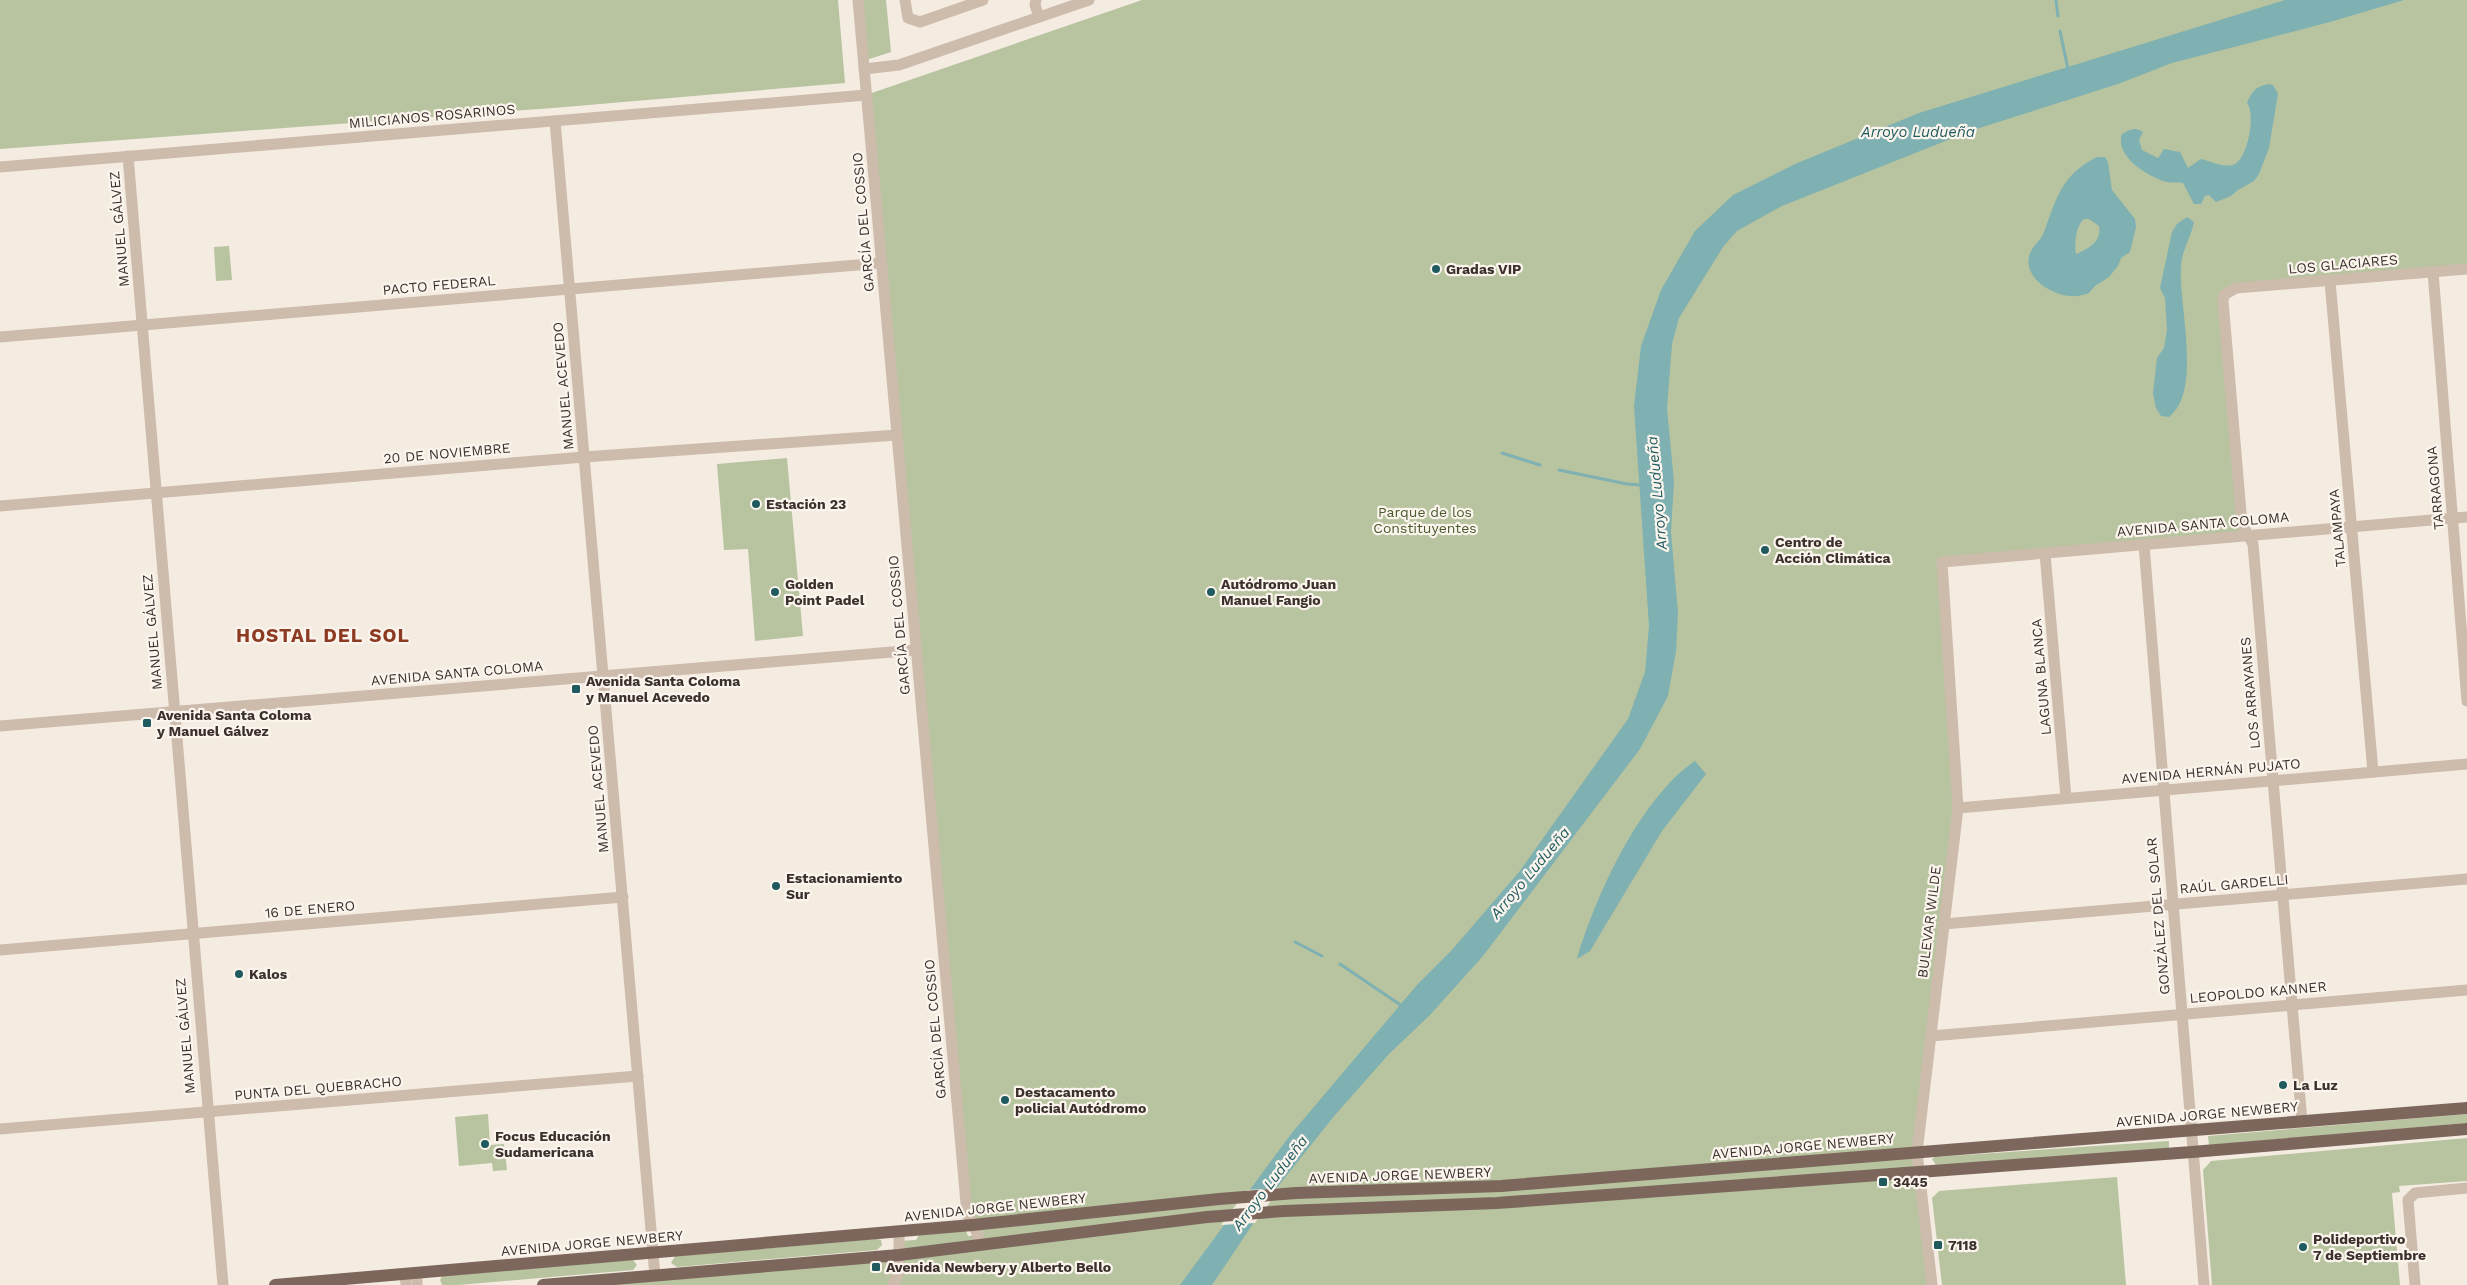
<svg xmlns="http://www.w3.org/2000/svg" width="2467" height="1285" font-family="'Work Sans',sans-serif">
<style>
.green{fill:#b8c4a0}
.water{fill:#7fb0b2;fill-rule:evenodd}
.pier{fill:#f4ebe1}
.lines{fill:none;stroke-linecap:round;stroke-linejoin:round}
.stream{stroke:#7fb0b2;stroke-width:3}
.minor{stroke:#cdbbac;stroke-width:11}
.major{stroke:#7d675c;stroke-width:12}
.poi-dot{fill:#1f5a5e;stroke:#fbf5ee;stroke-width:2}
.labels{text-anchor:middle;stroke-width:4.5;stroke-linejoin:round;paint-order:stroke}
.street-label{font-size:14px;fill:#3b302b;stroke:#fbf5ee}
.poi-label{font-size:14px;font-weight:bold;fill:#3b302b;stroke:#fbf5ee;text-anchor:start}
.park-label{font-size:14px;fill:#4a5a2e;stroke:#fbf5ee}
.water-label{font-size:15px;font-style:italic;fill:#1f5a5e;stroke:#fbf5ee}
.district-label{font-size:19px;font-weight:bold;letter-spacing:1px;fill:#8c3b22;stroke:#fbf5ee}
</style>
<rect width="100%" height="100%" fill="#f4ebe1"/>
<g class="green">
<polygon points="0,0 838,0 845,83 553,108 0,149"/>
<polygon points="858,0 886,0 891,52 863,61"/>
<polygon points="1142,0 2467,0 2467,269 2236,288 2224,295 2248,535 1942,562 1958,808 1917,1152 1932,1285 543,1285 899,1255 900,1241 916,1240 919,1235 966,1231 968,1236 977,1235 967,1214 866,95"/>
<polygon points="229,246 232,280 216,281 214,247"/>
<polygon points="787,458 803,636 755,641 748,549 724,550 717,464"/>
<polygon points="488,1114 490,1145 504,1144 507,1170 493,1171 492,1163 459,1166 455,1117"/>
<polygon points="2467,1114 2467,1123 2209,1145 2208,1136"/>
<polygon points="2467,1138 2467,1181 2399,1186 2400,1192 2392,1193 2400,1285 2212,1285 2203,1170 2211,1161"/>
<polygon points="2169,1141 2169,1149 1936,1165 1932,1159 1935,1157"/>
<polygon points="2117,1177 2126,1285 1942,1285 1932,1198 1939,1191"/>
<polygon points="876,1239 881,1240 882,1245 877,1250 677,1267 671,1263 675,1256"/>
<polygon points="633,1260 637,1265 633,1270 459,1285 442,1285 440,1280 442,1276"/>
</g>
<g class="water">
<polygon points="2285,0 2404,0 2330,22 2172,63 2118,84 1973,130 1782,206 1737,231 1723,247 1679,318 1672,344 1667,408 1674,482 1671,532 1678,613 1676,651 1668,696 1640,749 1483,956 1430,1015 1389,1054 1335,1115 1279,1185 1212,1285 1180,1285 1291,1134 1417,985 1451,951 1519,872 1628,719 1645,672 1649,626 1634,406 1641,346 1661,290 1695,231 1733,195 1795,164 1919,113"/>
<path d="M2269,84L2273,85L2278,94L2269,148L2259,174L2254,181L2238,190L2231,196L2216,202L2209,195L2205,196L2201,204H2194L2183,183C2178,182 2172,183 2167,182C2148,177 2114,156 2122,134C2129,130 2135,126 2143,132L2139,140L2142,150L2158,158L2164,149L2180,152L2188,168L2201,159C2211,161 2225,169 2235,164C2248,157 2256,114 2247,103C2252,91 2256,86 2269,84Z"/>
<path d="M2097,157H2105L2108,162L2112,190L2135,219L2136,227L2130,252L2121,258L2118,266L2109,277L2095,286L2089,293C2075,298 2065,297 2052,291C2038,285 2022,269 2031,251C2034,245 2041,240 2044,232C2056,199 2062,174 2097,157ZM2084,219H2089L2099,226C2102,242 2088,249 2076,254C2074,245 2076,225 2084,219Z"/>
<path d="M2187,217L2194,222C2191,237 2182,250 2181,266C2178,303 2203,391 2169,417L2161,416L2156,408L2153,393L2157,358L2164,348L2167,330L2165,298L2160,288L2172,232L2177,224Z"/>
<path d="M1695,761L1706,774L1662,831L1590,951L1577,959C1595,897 1640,798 1695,761Z"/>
</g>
<polygon class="pier" points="1280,1188 1255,1223 1221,1225 1247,1190"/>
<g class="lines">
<g class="stream">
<polyline points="2056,0 2058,16"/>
<polyline points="2060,31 2068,69"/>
<polyline points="1502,453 1540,465"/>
<polyline points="1559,470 1627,484 1641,485"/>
<polyline points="1295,942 1322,956"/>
<polyline points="1340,964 1402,1006"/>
</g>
<g class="minor">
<polyline points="858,0 967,1214 978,1235 979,1246"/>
<polyline points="905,0 908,18 920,22 983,0"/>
<polyline points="1036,0 1035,5 1039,17"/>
<polyline points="864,69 899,65 1089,0"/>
<polyline points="555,121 655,1276"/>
<polyline points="128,156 223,1285"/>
<polyline points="0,167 866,95"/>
<polyline points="2433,272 2467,701"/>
<polyline points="2330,281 2373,772"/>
<polyline points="0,337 881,263"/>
<polyline points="0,506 584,457 897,435"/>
<polyline points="2144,545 2204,1285"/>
<polyline points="2045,553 2066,798"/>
<polyline points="0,726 916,650"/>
<polyline points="1958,808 2467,764"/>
<polyline points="1944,924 2467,879"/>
<polyline points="0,950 623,897"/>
<polyline points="1931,1036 2467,990"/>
<polyline points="2302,1122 2253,544 2242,524 2223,301 2224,295 2236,288 2467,269"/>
<polyline points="0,1129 638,1076"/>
<polyline points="417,1273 417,1285"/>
<polyline points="405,1274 406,1285"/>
<polyline points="893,1285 899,1273 899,1231"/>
<polyline points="1932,1285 1917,1152 1958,808 1942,562 2467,517"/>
<polyline points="2415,1285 2408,1200 2415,1193 2467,1188"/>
</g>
<g class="major">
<polyline points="275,1285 972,1225 1219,1199 1296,1193 1501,1186 2467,1108"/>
<polyline points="543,1285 899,1255 1207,1217 1284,1211 1497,1203 2192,1152 2467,1129"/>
</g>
</g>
<g class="poi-dot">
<circle cx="1436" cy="269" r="5"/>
<circle cx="756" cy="504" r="5"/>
<circle cx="1765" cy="550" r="5"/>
<circle cx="775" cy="592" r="5"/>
<circle cx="1211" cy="592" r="5"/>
<rect x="571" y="684" width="10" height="10" rx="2.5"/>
<rect x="142" y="718" width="10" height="10" rx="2.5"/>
<circle cx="776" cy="886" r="5"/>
<circle cx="239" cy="974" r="5"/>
<circle cx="2283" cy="1085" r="5"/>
<circle cx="1005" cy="1100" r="5"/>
<circle cx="485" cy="1144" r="5"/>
<rect x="1878" y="1177" width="10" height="10" rx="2.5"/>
<rect x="1933" y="1240" width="10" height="10" rx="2.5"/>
<circle cx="2303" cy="1247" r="5"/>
<rect x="871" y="1262" width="10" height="10" rx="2.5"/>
</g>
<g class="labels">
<g class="street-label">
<text transform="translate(432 116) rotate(-5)" y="5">MILICIANOS ROSARINOS</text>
<text transform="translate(863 222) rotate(-95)" y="5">GARCÍA DEL COSSIO</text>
<text transform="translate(119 229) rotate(-95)" y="5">MANUEL GÁLVEZ</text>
<text transform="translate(2343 264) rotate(-5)" y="5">LOS GLACIARES</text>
<text transform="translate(439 285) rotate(-5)" y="5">PACTO FEDERAL</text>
<text transform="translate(563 386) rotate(-95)" y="5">MANUEL ACEVEDO</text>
<text transform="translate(447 453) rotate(-5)" y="5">20 DE NOVIEMBRE</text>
<text transform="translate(2435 488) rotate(-95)" y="5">TARRAGONA</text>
<text transform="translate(2203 524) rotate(-5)" y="5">AVENIDA SANTA COLOMA</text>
<text transform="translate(2337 528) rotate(-95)" y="5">TALAMPAYA</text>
<text transform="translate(899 625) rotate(-95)" y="5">GARCÍA DEL COSSIO</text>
<text transform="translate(152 632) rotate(-95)" y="5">MANUEL GÁLVEZ</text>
<text transform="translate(457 673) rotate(-5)" y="5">AVENIDA SANTA COLOMA</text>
<text transform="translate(2041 677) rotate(-95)" y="5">LAGUNA BLANCA</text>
<text transform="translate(2250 693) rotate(-95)" y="5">LOS ARRAYANES</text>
<text transform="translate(2211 771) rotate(-5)" y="5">AVENIDA HERNÁN PUJATO</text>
<text transform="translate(598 789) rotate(-95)" y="5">MANUEL ACEVEDO</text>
<text transform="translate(2234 884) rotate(-5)" y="5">RAÚL GARDELLI</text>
<text transform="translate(310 909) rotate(-5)" y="5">16 DE ENERO</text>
<text transform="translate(2158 916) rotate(-95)" y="5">GONZÁLEZ DEL SOLAR</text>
<text transform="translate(1929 922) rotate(-83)" y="5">BULEVAR WILDE</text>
<text transform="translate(2258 992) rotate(-5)" y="5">LEOPOLDO KANNER</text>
<text transform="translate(935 1029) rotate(-95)" y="5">GARCÍA DEL COSSIO</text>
<text transform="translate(185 1036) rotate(-95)" y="5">MANUEL GÁLVEZ</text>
<text transform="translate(318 1088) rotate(-5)" y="5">PUNTA DEL QUEBRACHO</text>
<text transform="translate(2207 1114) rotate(-5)" y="5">AVENIDA JORGE NEWBERY</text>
<text transform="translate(1803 1146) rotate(-5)" y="5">AVENIDA JORGE NEWBERY</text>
<text transform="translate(1400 1175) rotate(-2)" y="5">AVENIDA JORGE NEWBERY</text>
<text transform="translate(995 1207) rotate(-6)" y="5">AVENIDA JORGE NEWBERY</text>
<text transform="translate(592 1243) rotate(-5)" y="5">AVENIDA JORGE NEWBERY</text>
</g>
<g class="poi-label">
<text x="1446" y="274">Gradas VIP</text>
<text x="766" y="509">Estación 23</text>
<text x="1775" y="547">Centro de<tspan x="1775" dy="16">Acción Climática</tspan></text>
<text x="785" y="589">Golden<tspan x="785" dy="16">Point Padel</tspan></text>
<text x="1221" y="589">Autódromo Juan<tspan x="1221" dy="16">Manuel Fangio</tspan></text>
<text x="586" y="686">Avenida Santa Coloma<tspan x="586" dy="16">y Manuel Acevedo</tspan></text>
<text x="157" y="720">Avenida Santa Coloma<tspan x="157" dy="16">y Manuel Gálvez</tspan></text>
<text x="786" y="883">Estacionamiento<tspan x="786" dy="16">Sur</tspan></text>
<text x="249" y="979">Kalos</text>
<text x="2293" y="1090">La Luz</text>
<text x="1015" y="1097">Destacamento<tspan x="1015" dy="16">policial Autódromo</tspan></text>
<text x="495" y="1141">Focus Educación<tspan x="495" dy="16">Sudamericana</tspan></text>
<text x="1893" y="1187">3445</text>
<text x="2313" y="1244">Polideportivo<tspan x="2313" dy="16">7 de Septiembre</tspan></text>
<text x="1948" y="1250">7118</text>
<text x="886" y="1272">Avenida Newbery y Alberto Bello</text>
</g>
<g class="park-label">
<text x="1425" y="517">Parque de los<tspan x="1425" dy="16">Constituyentes</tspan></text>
</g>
<g class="water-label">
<text x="1918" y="137">Arroyo Ludueña</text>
<text transform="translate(1657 493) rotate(-95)" y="5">Arroyo Ludueña</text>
<text transform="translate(1530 873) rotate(-50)" y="5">Arroyo Ludueña</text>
<text transform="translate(1270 1183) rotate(-53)" y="5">Arroyo Ludueña</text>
</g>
<g class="district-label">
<text x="323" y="642">HOSTAL DEL SOL</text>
</g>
</g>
</svg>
